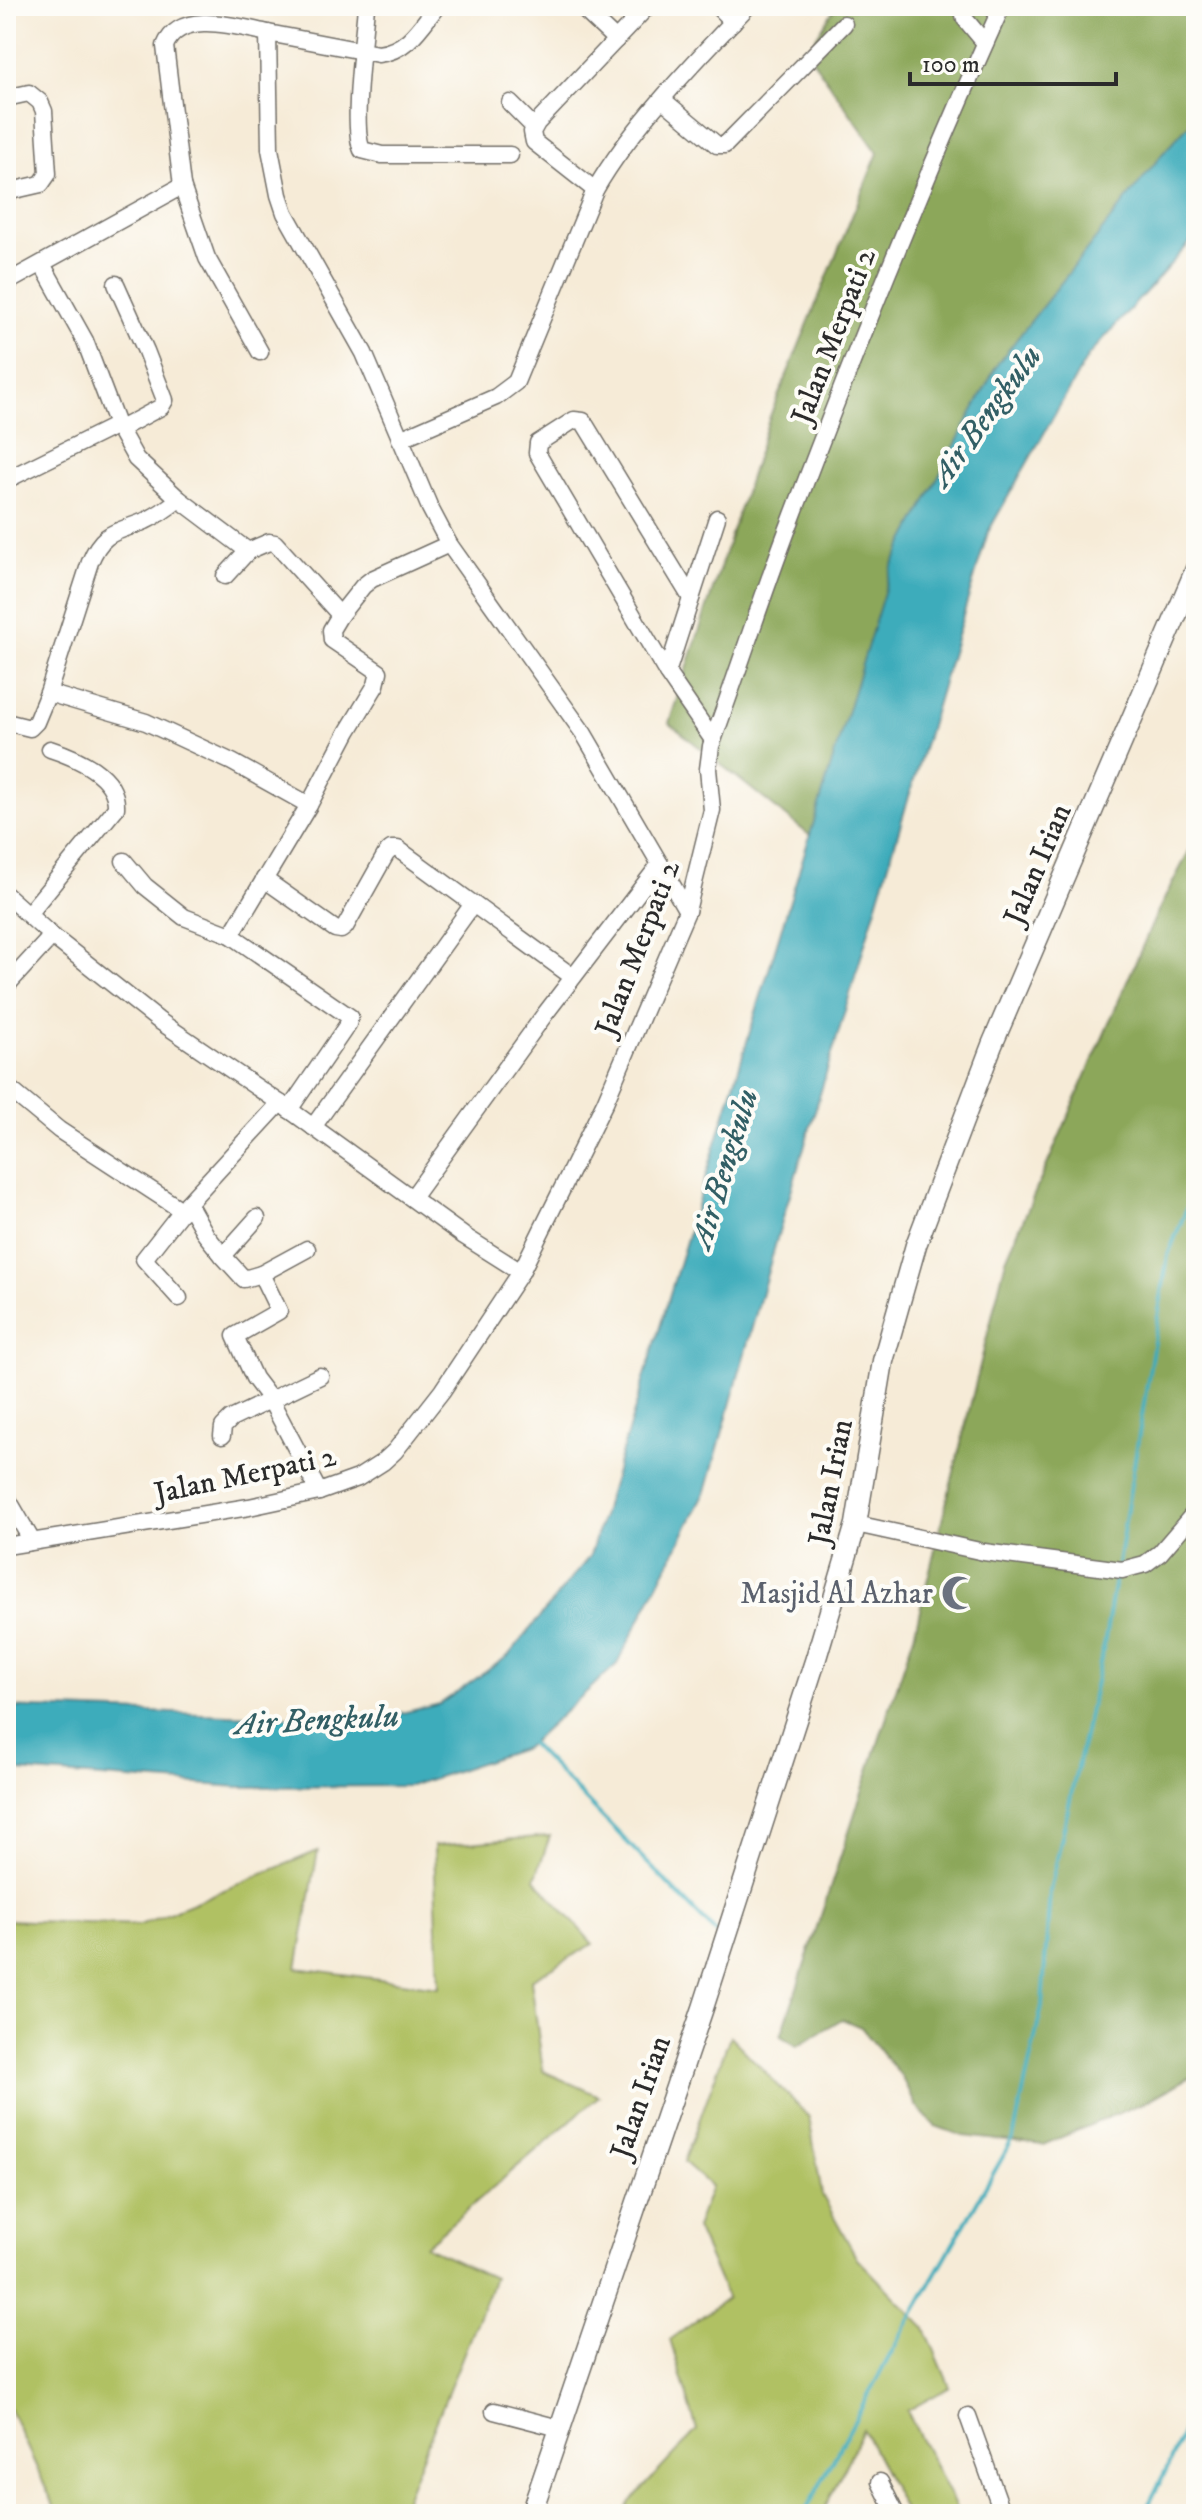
<svg xmlns="http://www.w3.org/2000/svg" width="1202" height="2520" font-family="'IM FELL DW Pica',serif">
<style>
.green{fill:#b0c164;stroke:#6e7648;stroke-width:2}
.forest{fill:#8ca75a;stroke:#5c6942;stroke-width:2}
.water{fill:#3dacbb;stroke:#346c73;stroke-width:2}
.lines{fill:none;stroke-linecap:round;stroke-linejoin:round}
.stream{stroke:#3dacbb;stroke-width:4}
.minor-casing{stroke:#726e67;stroke-width:19}
.major-casing{stroke:#726e67;stroke-width:23}
.minor{stroke:#fff;stroke-width:16}
.major{stroke:#fff;stroke-width:20}
.labels{text-anchor:middle;stroke-width:8;stroke-linejoin:round;paint-order:stroke}
.street-label{font-size:30px;fill:#2b2b2b;stroke:#fdfcf7}
.worship-label{font-size:30px;fill:#5b616d;stroke:#fdfcf7;text-anchor:end}
.water-label{font-size:32px;font-style:italic;fill:#325f65;stroke:#fdfcf7}
</style>
<rect width="100%" height="100%" fill="#fdfcf7"/>
<filter id="ink" filterUnits="userSpaceOnUse"><feTurbulence type="fractalNoise" baseFrequency=".0125" numOctaves="2"/><feDisplacementMap in="SourceGraphic" scale="16" xChannelSelector="R" yChannelSelector="G"/><feConvolveMatrix kernelMatrix="1 2 1 2 8 2 1 2 1" color-interpolation-filters="sRGB"/></filter>
<filter id="wash" filterUnits="userSpaceOnUse"><feTurbulence type="fractalNoise" baseFrequency=".006" numOctaves="4" result="noise"/><feDisplacementMap in="SourceGraphic" scale="32" xChannelSelector="R" yChannelSelector="G"/><feGaussianBlur stdDeviation="1.8" result="paint"/><feColorMatrix in="noise" values="0 0 0 0 0 0 0 0 0 0 0 0 0 0 0 0 0 1.4 0 .05"/><feComposite in="paint" operator="in"/></filter>
<g filter="url(#wash)">
<rect width="100%" height="100%" fill="#f6ebd7"/>
<g class="green">
<polygon points="550,1836 535,1879 593,1944 531,1980 543,2071 599,2096 425,2246 494,2278 399,2514 58,2514 6,2401 6,1920 140,1925 318,1851 297,1968 439,1987 434,1846"/>
<polygon points="730,2036 809,2117 822,2195 857,2258 925,2328 950,2387 907,2411 959,2514 906,2514 863,2429 824,2510 826,2514 624,2514 629,2503 697,2430 670,2340 727,2298 696,2228 711,2186 684,2162"/>
</g>
<g class="forest">
<polygon points="836,6 1196,6 1196,136 1186,147 823,846 669,723 770,416 878,153 807,52"/>
<polygon points="1196,838 1196,2074 1147,2101 1043,2145 963,2136 935,2126 916,2106 901,2076 861,2027 842,2019 797,2046 781,2036 914,1635 1006,1259 1157,913"/>
</g>
<polygon class="water" points="1196,117 1196,236 1088,356 988,532 780,1228 706,1491 617,1664 525,1748 410,1786 239,1787 6,1770 6,1707 371,1720 440,1704 508,1656 590,1556 892,566 998,363 1163,153"/>
<g class="lines">
<g class="stream">
<polyline points="1118,1564 1168,1255 1196,1185"/>
<polyline points="529,1742 719,1936"/>
<polyline points="804,2514 902,2333 1013,2139 1042,2006 1050,1891 1104,1645 1116,1573"/>
<polyline points="1144,2514 1168,2466 1196,2401"/>
</g>
</g>
</g>
<g filter="url(#ink)">
<g class="lines">
<g class="minor-casing">
<g id="minor">
<path d="M366,6C364,36 351,126 362,150L382,155H510"/>
<polyline points="580,6 616,40"/>
<polyline points="717,6 733,22"/>
<polyline points="962,6 965,19 985,43"/>
<polyline points="6,98 29,93 40,102 44,111 48,174 41,184 6,192"/>
<polyline points="663,100 717,145 725,145 844,24"/>
<polyline points="510,103 534,127"/>
<polyline points="182,186 207,258 260,352"/>
<polyline points="595,190 534,142 532,132 537,123 648,6"/>
<polyline points="42,264 85,341 117,425 136,459 179,499 248,551 269,542 275,543 340,615 331,630 332,640 379,672 376,685 348,731 309,805 231,935"/>
<path d="M6,283L182,186L165,46C180,8 238,27 268,33"/>
<polyline points="116,284 146,351 165,400 161,407 120,429"/>
<path d="M400,439L496,397L516,382L595,190C631,127 697,59 748,6"/>
<polyline points="6,480 117,425"/>
<polyline points="225,576 248,551"/>
<polyline points="691,598 583,421 574,420 538,443 537,453 667,673 713,740"/>
<polyline points="340,615 363,586 372,579 449,544"/>
<polyline points="667,673 717,518"/>
<polyline points="48,693 146,722 232,762 309,805"/>
<path d="M6,722L30,728L36,722L48,693L90,562C103,530 116,533 145,521C158,515 168,508 179,499"/>
<polyline points="124,861 145,886 184,917 231,935 350,1017 348,1024 289,1110"/>
<polyline points="660,864 687,911"/>
<polyline points="264,879 335,929 341,930 345,927 386,854 391,849 398,849 573,977"/>
<polyline points="6,895 52,936 158,1020 280,1103 464,1236 521,1272"/>
<path d="M28,914L116,808C118,775 75,757 50,749"/>
<polyline points="6,986 52,936"/>
<polyline points="6,1086 59,1130 183,1211"/>
<polyline points="313,1127 473,904"/>
<path d="M412,1198L545,1014L660,864L584,734L449,544L430,508L364,353L285,213L279,195L270,149L268,33L378,54C407,51 420,28 437,6"/>
<polyline points="188,1203 206,1235 223,1256 257,1218"/>
<polyline points="223,1256 244,1279 261,1274 279,1311 235,1336 254,1378 270,1399 319,1492"/>
<polyline points="261,1274 307,1249"/>
<polyline points="179,1298 144,1259 188,1203 280,1103"/>
<polyline points="222,1436 223,1427 231,1419 320,1376"/>
<polyline points="6,1496 32,1541"/>
<polyline points="856,1524 984,1552 1122,1570 1145,1564 1160,1553 1196,1511"/>
<path d="M6,1546L249,1507L319,1492L358,1478L383,1462L395,1451L442,1391L521,1272L605,1102L687,911L712,810L708,769L711,746C738,672 762,596 790,523C856,348 925,176 1002,6"/>
<polyline points="494,2411 559,2428"/>
<polyline points="968,2416 1003,2514"/>
<polyline points="880,2482 896,2514"/>
</g>
</g>
<g class="major-casing">
<polyline id="major" points="531,2514 703,2008 816,1658 856,1524 883,1361 916,1245 992,1045 1196,569"/>
</g>
<use href="#minor" class="minor"/>
<use href="#major" class="major"/>
</g>
</g>
<defs>
<g id="mosque-bare" transform="scale(2.76)"><path d="M3.5-4.9A6 6 0 1 0 3.5 4.9A5 5 0 1 1 3.5-4.9Z" fill="#6b7280" stroke="#fdfcf7" stroke-width="2.5" paint-order="stroke"/></g>
</defs>
<g fill-rule="evenodd">
<use href="#mosque-bare" x="959" y="1593"/>
</g>
<g class="labels">
<g class="street-label">
<text transform="translate(833 336) rotate(-69)" y="10">Jalan Merpati 2</text>
<text transform="translate(1037 864) rotate(-67)" y="10">Jalan Irian</text>
<text transform="translate(637 948) rotate(-69)" y="10">Jalan Merpati 2</text>
<text transform="translate(245 1474) rotate(-12)" y="10">Jalan Merpati 2</text>
<text transform="translate(830 1482) rotate(-79)" y="10">Jalan Irian</text>
<text transform="translate(640 2097) rotate(-71)" y="10">Jalan Irian</text>
</g>
<g class="worship-label">
<text x="933" y="1603">Masjid Al Azhar</text>
</g>
<g class="water-label">
<text transform="translate(985 415) rotate(-54)" y="11">Air Bengkulu</text>
<text transform="translate(723 1168) rotate(-73)" y="11">Air Bengkulu</text>
<text transform="translate(317 1719) rotate(-3)" y="11">Air Bengkulu</text>
</g>
</g>
<rect width="1202" height="2520" fill="none" stroke="#fdfcf7" stroke-width="32"/>
<path d="M910 72v12h206v-12" fill="none" stroke="#2b2b2b" stroke-width="4"/>
<text x="922" y="72" font-size="24" fill="#2b2b2b" stroke="#fdfcf7" stroke-width="6" paint-order="stroke">100 m</text>
</svg>
